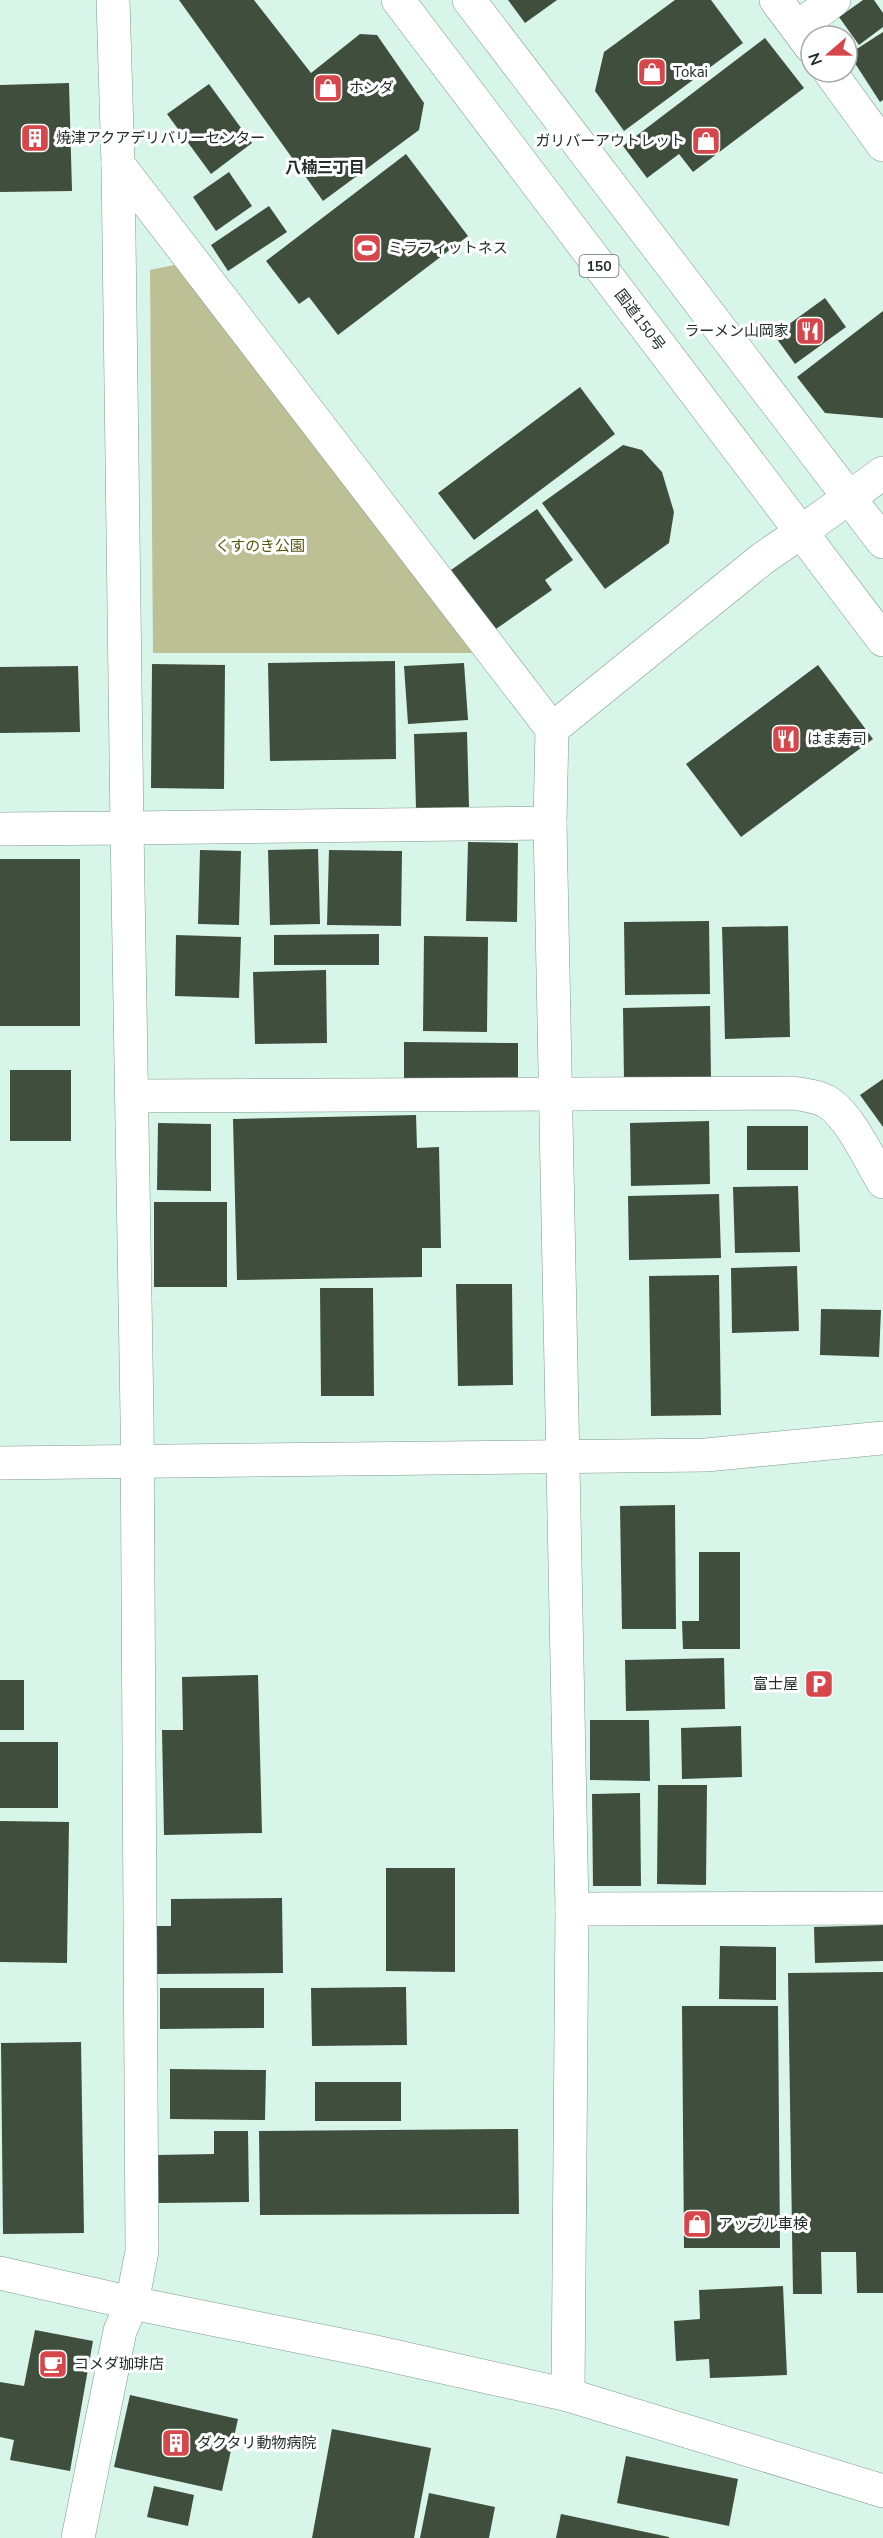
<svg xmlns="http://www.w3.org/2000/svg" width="883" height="2538" font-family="'Nunito Sans','Noto Sans JP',sans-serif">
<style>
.green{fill:#bcc094}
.building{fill:#404e3d}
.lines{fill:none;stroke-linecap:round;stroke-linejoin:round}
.minor-casing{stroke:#7f9a90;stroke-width:34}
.tertiary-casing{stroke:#7f9a90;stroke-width:34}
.trunk-casing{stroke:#7f9a90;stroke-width:34}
.minor{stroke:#fff;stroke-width:33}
.tertiary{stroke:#fff;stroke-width:33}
.trunk{stroke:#fff;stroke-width:33}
.labels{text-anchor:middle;stroke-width:6;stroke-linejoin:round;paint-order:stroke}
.shield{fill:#fff;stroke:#656d6a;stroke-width:1.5}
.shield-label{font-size:14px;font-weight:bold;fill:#232e2a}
.poi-label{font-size:15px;fill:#232e2a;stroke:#fff;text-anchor:start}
.street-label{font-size:15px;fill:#232e2a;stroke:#fff}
.park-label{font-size:15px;fill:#53560b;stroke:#fff}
.neighbourhood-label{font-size:16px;font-weight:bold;fill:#232e2a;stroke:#fff}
</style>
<rect width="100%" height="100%" fill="#d8f5ea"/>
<polygon class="green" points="179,264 478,653 153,653 150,270"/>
<g class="building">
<polygon points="179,0 254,0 311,73 360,34 377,35 424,103 419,130 323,201"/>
<polygon points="508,0 557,0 525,23"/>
<polygon points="675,0 711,0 743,43 624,131 595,91 604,52"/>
<polygon points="863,0 874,0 883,13 883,27 859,45 839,17"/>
<polygon points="883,32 883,100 880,102 849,54"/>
<polygon points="765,38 804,88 693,172 679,154 647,178 623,146"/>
<polygon points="69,83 72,191 0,192 0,85"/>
<polygon points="209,84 252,143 211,174 167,114"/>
<polygon points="406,154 468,236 338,335 309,297 299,304 266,261"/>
<polygon points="229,172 252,206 216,231 193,197"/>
<polygon points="269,206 287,232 228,271 211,245"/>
<polygon points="825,298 846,327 795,364 774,335"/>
<polygon points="883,311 883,418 825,413 797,377"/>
<polygon points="580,387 615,434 474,540 438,493"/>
<polygon points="623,445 642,450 662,472 674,512 669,543 605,589 542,503"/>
<polygon points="537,509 573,560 545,580 552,590 493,631 451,570"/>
<polygon points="395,661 396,759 270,761 268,663"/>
<polygon points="464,663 468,720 408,724 404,666"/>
<polygon points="152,664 225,665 224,789 151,788"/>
<polygon points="818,665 873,739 741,837 686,764"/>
<polygon points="78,666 80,732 0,733 0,667"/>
<polygon points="467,732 469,807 416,809 414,734"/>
<polygon points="468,842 518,843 517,922 466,921"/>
<polygon points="318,849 320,924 270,925 268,850"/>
<polygon points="200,850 241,851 239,925 198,924"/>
<polygon points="329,850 402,851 401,926 327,925"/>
<rect x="0" y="859" width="80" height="167"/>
<polygon points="709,921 710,994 625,995 624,922"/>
<polygon points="788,926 790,1037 725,1039 722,927"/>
<polygon points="379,934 379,965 274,965 274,935"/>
<polygon points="176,935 241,937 239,998 175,996"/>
<polygon points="424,936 488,937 487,1032 423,1031"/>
<polygon points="326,970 327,1043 255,1044 253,972"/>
<polygon points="710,1006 711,1080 624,1081 623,1008"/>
<polygon points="404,1042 518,1043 518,1083 404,1083"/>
<rect x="10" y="1070" width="61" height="71"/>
<polygon points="883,1079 883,1127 860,1095"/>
<polygon points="416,1115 417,1148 439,1147 441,1248 422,1248 422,1277 237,1280 233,1119"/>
<polygon points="709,1121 710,1184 631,1186 630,1123"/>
<polygon points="158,1123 211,1124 211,1191 157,1190"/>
<rect x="747" y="1126" width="61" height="44"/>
<polygon points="798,1186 800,1252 735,1253 733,1187"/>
<polygon points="719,1194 721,1258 629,1260 628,1196"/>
<rect x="154" y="1202" width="73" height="85"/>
<polygon points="797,1266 799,1331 732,1333 731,1268"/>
<polygon points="719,1275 721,1415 651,1416 649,1276"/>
<polygon points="456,1284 512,1284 513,1385 458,1386"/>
<polygon points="320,1288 373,1288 374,1396 321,1396"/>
<polygon points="821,1309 881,1310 879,1357 820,1355"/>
<polygon points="675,1505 676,1629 622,1629 620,1506"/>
<polygon points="699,1552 740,1552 740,1649 683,1649 682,1621 699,1621"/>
<polygon points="724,1658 725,1709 626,1711 625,1660"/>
<polygon points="258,1675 262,1833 164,1835 162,1730 183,1730 182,1677"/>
<rect x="0" y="1680" width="24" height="50"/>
<polygon points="590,1720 649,1720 650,1781 590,1780"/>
<polygon points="741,1726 742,1777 682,1779 681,1728"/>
<rect x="0" y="1742" width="58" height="66"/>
<polygon points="658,1785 707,1785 706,1885 657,1884"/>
<polygon points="640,1793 641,1886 593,1886 592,1794"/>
<polygon points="0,1821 69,1822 67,1963 0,1962"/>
<polygon points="386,1868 455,1868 455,1972 386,1971"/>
<polygon points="282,1898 283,1973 155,1974 154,1926 171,1926 171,1899"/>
<polygon points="883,1925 883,1961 815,1963 814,1927"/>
<polygon points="720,1946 776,1947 776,2000 719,1999"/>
<polygon points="883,1972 883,2293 857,2293 856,2252 821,2252 822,2294 793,2294 788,1973"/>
<polygon points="406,1987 407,2045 312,2046 311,1988"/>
<polygon points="160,1988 264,1988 264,2028 160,2029"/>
<polygon points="682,2006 778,2006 780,2248 684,2248"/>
<polygon points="81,2042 84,2233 3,2234 1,2043"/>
<polygon points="170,2069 266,2070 265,2120 170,2119"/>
<rect x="315" y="2082" width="86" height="39"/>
<polygon points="518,2129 519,2214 260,2215 259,2131"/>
<polygon points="214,2131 248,2131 249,2202 158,2203 157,2155 214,2154"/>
<polygon points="783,2286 787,2375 710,2378 709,2359 676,2361 674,2321 700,2319 699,2290"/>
<polygon points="35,2330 93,2341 70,2471 10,2460 14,2440 0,2437 0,2382 24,2386"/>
<polygon points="130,2395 238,2419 222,2491 114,2467"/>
<polygon points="332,2429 431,2448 414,2538 312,2538"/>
<polygon points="626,2456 738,2479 729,2526 617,2503"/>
<polygon points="154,2486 194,2495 188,2526 147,2517"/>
<polygon points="429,2493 495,2507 489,2538 420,2538"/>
<polygon points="561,2514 669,2537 669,2538 556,2538"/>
</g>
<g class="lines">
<g class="minor-casing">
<g id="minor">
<polyline points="113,0 118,164 127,828 550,823"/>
<polyline points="776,0 811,47"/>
<polyline points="797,28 834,0"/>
<polyline points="830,72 883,145"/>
<polyline points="118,164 552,729"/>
<polyline points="801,532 883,473"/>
<path d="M133,1096L792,1093C805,1095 818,1096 829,1103C851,1118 869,1159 883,1182"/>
<polyline points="572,1909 883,1908"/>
<polyline points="78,2538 120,2331 132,2303"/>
</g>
</g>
<g class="tertiary-casing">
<g id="tertiary">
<polyline points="0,829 127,828 137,1416 142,2251 132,2303"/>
<polyline points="0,1463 706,1455 883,1438"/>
<polyline points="0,2273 132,2303 371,2351 568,2395 883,2491"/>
<polyline points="568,2395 572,1909 550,823 552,729 762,559 801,532"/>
</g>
</g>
<g class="trunk-casing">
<g id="trunk">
<polyline points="398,0 883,640"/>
<polyline points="469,0 883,542"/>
</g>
</g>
<use href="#minor" class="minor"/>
<use href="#tertiary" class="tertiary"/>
<use href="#trunk" class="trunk"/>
</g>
<defs>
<g id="shop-square" transform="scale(1.5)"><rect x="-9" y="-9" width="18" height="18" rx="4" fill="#d6464b" stroke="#fff"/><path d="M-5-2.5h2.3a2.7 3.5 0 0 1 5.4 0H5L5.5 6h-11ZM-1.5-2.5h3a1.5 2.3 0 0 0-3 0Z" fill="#fff"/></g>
<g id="building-square" transform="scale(1.5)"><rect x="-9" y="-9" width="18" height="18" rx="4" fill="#d6464b" stroke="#fff"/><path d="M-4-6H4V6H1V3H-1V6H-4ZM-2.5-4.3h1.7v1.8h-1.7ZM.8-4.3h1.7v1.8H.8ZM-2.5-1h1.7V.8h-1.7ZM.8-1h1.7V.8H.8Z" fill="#fff"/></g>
<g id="stadium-square" transform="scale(1.5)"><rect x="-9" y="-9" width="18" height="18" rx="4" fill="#d6464b" stroke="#fff"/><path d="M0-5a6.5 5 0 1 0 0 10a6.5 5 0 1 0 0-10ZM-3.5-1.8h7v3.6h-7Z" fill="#fff"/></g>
<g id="restaurant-square" transform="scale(1.5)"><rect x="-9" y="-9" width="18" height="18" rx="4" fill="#d6464b" stroke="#fff"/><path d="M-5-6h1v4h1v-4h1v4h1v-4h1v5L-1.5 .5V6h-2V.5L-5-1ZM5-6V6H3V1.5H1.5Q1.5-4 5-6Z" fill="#fff"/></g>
<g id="parking-square" transform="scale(1.5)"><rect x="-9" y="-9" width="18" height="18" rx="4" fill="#d6464b" stroke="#fff"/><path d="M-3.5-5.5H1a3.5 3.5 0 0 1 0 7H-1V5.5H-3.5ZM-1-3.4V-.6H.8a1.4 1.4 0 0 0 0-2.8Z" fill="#fff"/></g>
<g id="cafe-square" transform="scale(1.5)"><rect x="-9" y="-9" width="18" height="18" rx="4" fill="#d6464b" stroke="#fff"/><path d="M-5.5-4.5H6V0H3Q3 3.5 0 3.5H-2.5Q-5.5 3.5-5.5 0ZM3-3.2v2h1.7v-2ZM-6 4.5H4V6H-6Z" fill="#fff"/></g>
</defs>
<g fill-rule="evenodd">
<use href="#shop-square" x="652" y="72"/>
<use href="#shop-square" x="328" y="88"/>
<use href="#building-square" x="35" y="138"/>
<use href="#shop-square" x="706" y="141"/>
<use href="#stadium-square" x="367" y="248"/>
<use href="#restaurant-square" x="810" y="331"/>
<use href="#restaurant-square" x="786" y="739"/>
<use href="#parking-square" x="819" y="1684"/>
<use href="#shop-square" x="697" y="2224"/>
<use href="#cafe-square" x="53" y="2364"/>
<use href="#building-square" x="176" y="2443"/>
</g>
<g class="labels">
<rect class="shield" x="579.5" y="255" width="39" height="22" rx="4.5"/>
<g class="shield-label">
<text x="599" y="271">150</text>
</g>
<g class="poi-label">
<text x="673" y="77">Tokai</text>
<text x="349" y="93">ホンダ</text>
<text x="56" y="143">焼津アクアデリバリーセンター</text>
<text x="685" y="146" text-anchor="end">ガリバーアウトレット</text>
<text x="388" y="253">ミラフィットネス</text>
<text x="789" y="336" text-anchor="end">ラーメン山岡家</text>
<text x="807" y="744">はま寿司</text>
<text x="798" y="1689" text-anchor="end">富士屋</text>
<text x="718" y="2229">アップル車検</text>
<text x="74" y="2369">コメダ珈琲店</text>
<text x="197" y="2448">ダクタリ動物病院</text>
</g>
<g class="street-label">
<text transform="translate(640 320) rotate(53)" y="5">国道150号</text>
</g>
<g class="park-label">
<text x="260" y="551">くすのき公園</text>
</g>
<g class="neighbourhood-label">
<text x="325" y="173">八楠三丁目</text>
</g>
</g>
<g transform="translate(829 54) rotate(250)"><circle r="28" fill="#ffffff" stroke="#a7abaa" stroke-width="1.5"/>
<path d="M0-4.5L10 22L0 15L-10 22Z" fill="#d6464b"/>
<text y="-9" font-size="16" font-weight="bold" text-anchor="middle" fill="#232e2a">N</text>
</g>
</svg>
